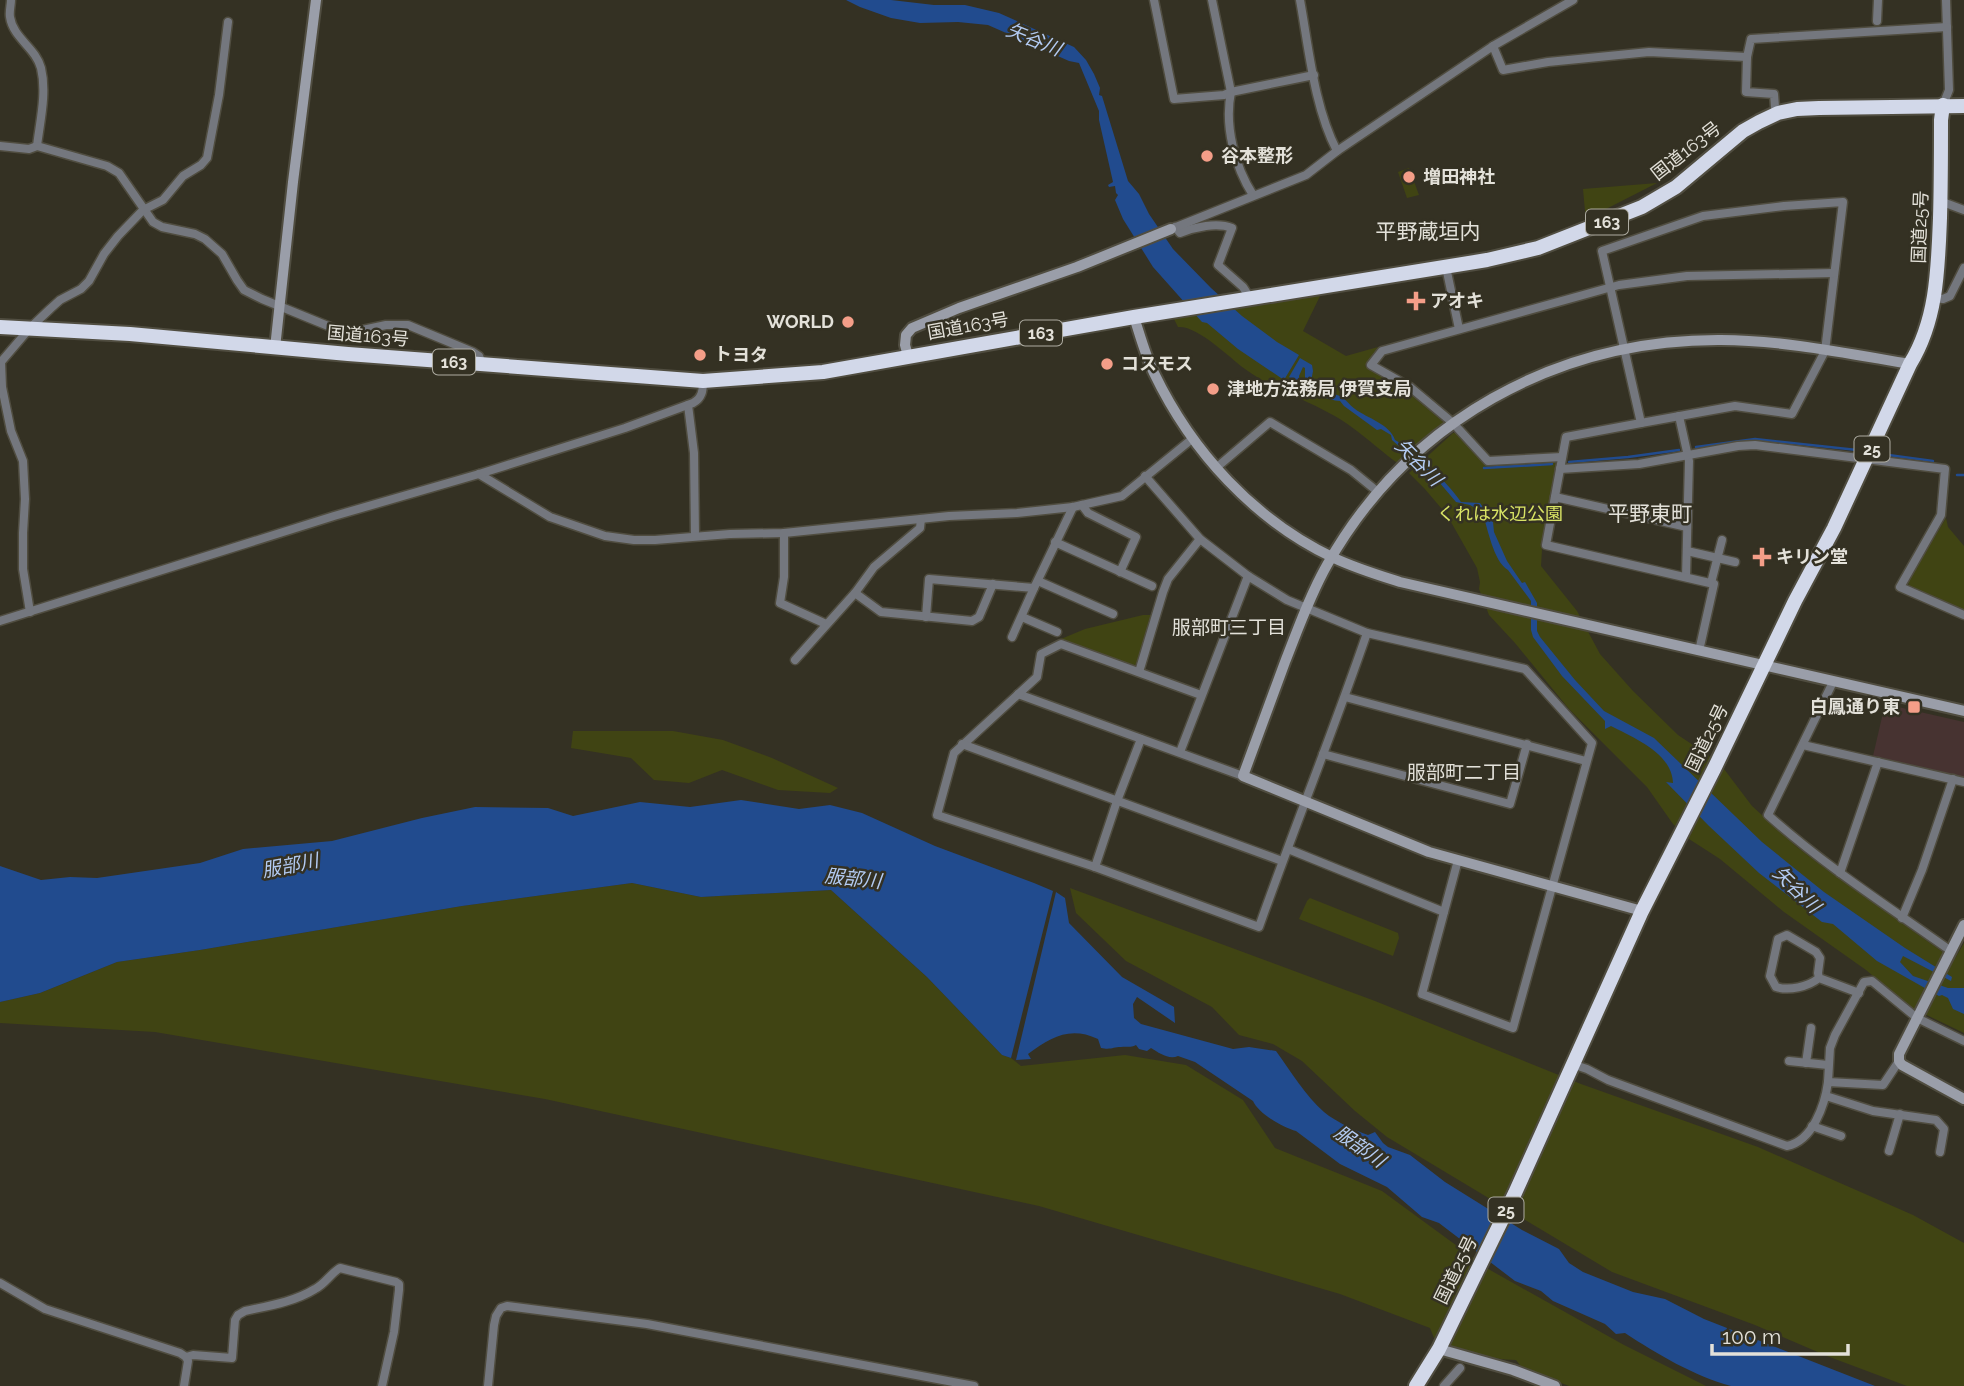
<svg xmlns="http://www.w3.org/2000/svg" width="1964" height="1386" font-family="Raleway,'Noto Sans JP',sans-serif">
<style>
.commercial{fill:#473331}
.green{fill:#404413}
.water{fill:#214b8e}
.lines{fill:none;stroke-linecap:round;stroke-linejoin:round}
.stream{stroke:#214b8e;stroke-width:2.5}
.street-casing{stroke:#504d40;stroke-width:11}
.secondary-casing{stroke:#504d40;stroke-width:14}
.highway-casing{stroke:#504d40;stroke-width:18}
.street{stroke:#74777e;stroke-width:8}
.secondary{stroke:#9a9ea9;stroke-width:10}
.highway{stroke:#d2d8e9;stroke-width:14}
.poi-dot{fill:#f49e88;stroke:#343123;stroke-width:2.5}
.labels{text-anchor:middle;stroke-width:5;stroke-linejoin:round;paint-order:stroke}
.shield{fill:#343123;stroke:#aeaca2;stroke-width:2}
.shield-label{font-size:16px;font-weight:bold;fill:#e3e1d9}
.street-label{font-size:18px;fill:#e3e1d9;stroke:#343123}
.poi-label{font-size:18px;font-weight:bold;fill:#e3e1d9;stroke:#343123;text-anchor:start}
.park-label{font-size:18px;fill:#d9e465;stroke:#343123}
.water-label{font-size:19px;font-style:italic;fill:#b3cbf2;stroke:#343123}
.neighbourhood-label{font-size:19px;fill:#e3e1d9;stroke:#343123}
.quarter-label{font-size:21px;fill:#e3e1d9;stroke:#343123}
</style>
<rect width="100%" height="100%" fill="#343123"/>
<polygon class="commercial" points="1885,704 1964,722 1964,777 1873,756"/>
<g class="green">
<polygon points="1409,168 1419,195 1407,198 1398,172"/>
<polygon points="1657,183 1608,208 1588,216 1585,211 1583,189"/>
<path d="M1321,294L1303,331L1346,356L1378,347L1365,366L1405,390L1446,424L1400,465C1379,450 1353,425 1331,414C1302,398 1271,388 1245,369C1229,357 1197,325 1178,327L1173,317Z"/>
<polygon points="1453,433 1457,433 1486,465 1555,462 1557,465 1542,549 1541,566 1577,611 1600,654 1633,691 1678,735 1708,755 1724,769 1752,806 1797,847 1826,869 1954,960 1964,943 1964,1033 1910,1007 1866,970 1784,912 1720,859 1689,839 1673,824 1647,787 1569,709 1515,643 1489,615 1479,589 1480,582 1477,568 1447,515 1424,488 1409,473"/>
<polygon points="1946,518 1948,527 1964,546 1964,610 1909,587 1908,581"/>
<polygon points="1143,615 1152,615 1138,663 1133,666 1061,639 1085,629"/>
<polygon points="573,731 673,731 723,740 772,758 838,788 830,793 778,790 722,770 689,783 654,780 631,758 571,748"/>
<path d="M632,883L701,897L831,890L927,977L1002,1055L1011,1058L1021,1066L1125,1055L1186,1065L1243,1100L1275,1148L1382,1191L1490,1270L1624,1345L1706,1386H1569L1522,1368L1516,1360C1488,1360 1459,1350 1434,1338L1430,1328L1340,1294L1039,1206L545,1099L155,1032L0,1023V1002L40,993L117,962L200,950L462,906Z"/>
<polygon points="1070,888 1375,1001 1581,1084 1758,1147 1913,1215 1964,1243 1964,1386 1907,1386 1827,1356 1755,1325 1612,1272 1387,1137 1355,1111 1302,1061 1273,1044 1239,1035 1212,1007 1126,961 1076,913"/>
<polygon points="1310,898 1398,933 1399,938 1393,956 1299,919 1307,901"/>
</g>
<g class="water">
<polygon points="846,0 891,0 934,5 965,5 999,13 1074,47 1086,60 1094,74 1100,88 1099,95 1102,96 1128,181 1139,194 1149,214 1173,249 1211,288 1242,316 1277,342 1299,355 1284,380 1238,349 1207,323 1202,322 1153,267 1123,219 1115,200 1118,195 1116,193 1115,186 1109,187 1108,185 1113,182 1099,120 1099,111 1079,63 1069,61 988,25 958,22 920,23 891,18 860,7"/>
<path d="M1300,358L1312,365L1313,371L1310,387C1319,391 1328,391 1337,395C1345,397 1349,405 1355,409C1367,418 1390,424 1395,440C1415,450 1448,483 1461,502L1480,503L1493,522L1494,532L1507,561L1522,583L1525,582L1537,603V631L1540,637L1575,680L1604,711L1654,738L1762,842L1824,892L1905,948L1952,977L1951,981L1903,956L1900,962L1913,976L1948,988H1964V1014L1953,1009L1948,998L1942,995L1939,996L1877,961L1833,924L1822,922L1759,873L1708,825L1666,782L1673,783C1672,753 1634,738 1611,726L1605,729V721L1562,676L1533,637L1531,630V601L1508,570C1493,561 1488,528 1482,512L1470,505L1456,502L1439,482L1392,440L1391,435L1381,429L1377,430L1344,406L1340,401C1327,400 1315,394 1305,386V368L1303,367L1299,376L1300,384L1289,377Z"/>
<polygon points="741,800 799,809 830,805 862,813 935,846 1034,883 1053,891 1011,1058 1002,1055 927,977 831,890 701,897 632,883 462,906 200,950 117,962 40,993 0,1002 0,866 41,880 70,877 97,878 200,863 243,849 332,841 422,818 475,807 548,808 573,816 640,802 690,807"/>
<path d="M1056,892L1065,898L1069,923L1122,977L1174,1007L1175,1023L1137,997L1133,1004L1134,1018L1141,1024L1233,1049L1249,1047L1276,1051C1290,1070 1306,1097 1324,1112C1336,1122 1354,1130 1368,1135L1375,1132L1383,1143L1388,1147L1410,1155L1445,1182L1522,1230L1559,1249L1569,1263L1583,1272L1633,1292L1665,1299L1704,1319L1875,1386H1731C1694,1376 1657,1354 1625,1333L1616,1334L1605,1324L1553,1301L1541,1291L1515,1281L1439,1223L1422,1217L1387,1187L1340,1164L1296,1131C1283,1128 1258,1113 1253,1101L1195,1062L1178,1056C1169,1060 1159,1053 1151,1048L1147,1051L1139,1049L1136,1045C1130,1048 1127,1046 1121,1047C1113,1047 1111,1050 1101,1048L1098,1039C1070,1026 1051,1037 1028,1054L1031,1059L1016,1060Z"/>
</g>
<g class="lines">
<g class="stream">
<polyline points="1696,447 1755,439 1857,450"/>
<polyline points="1881,454 1933,461"/>
<polyline points="1569,462 1628,457 1679,450"/>
<polyline points="1484,468 1552,464"/>
<polyline points="1957,475 1964,475"/>
</g>
<g class="street-casing">
<g id="street">
<path d="M11,0C11,5 9,12 10,17C13,38 36,48 41,68C47,93 40,121 37,146"/>
<polyline points="1154,0 1174,99 1224,95 1231,92 1314,75"/>
<path d="M1212,0L1231,92C1224,126 1235,167 1253,195"/>
<path d="M1300,0C1309,49 1314,107 1337,151"/>
<polyline points="1877,21 1878,0"/>
<polyline points="1493,46 1503,70 1548,62 1649,52 1747,57"/>
<polyline points="1943,105 1949,90 1946,0"/>
<polyline points="1778,113 1775,107 1774,94 1746,92 1747,57 1751,39 1947,27"/>
<polyline points="0,146 29,149 37,146 107,166 119,173 153,222 162,227 195,234 205,239 222,254 237,280 244,290 262,299 333,328 353,332 386,325 408,325 473,352 479,356 482,364"/>
<polyline points="1940,201 1964,210"/>
<polygon points="1843,202 1825,351 1792,414 1735,406 1641,423 1602,251 1703,216 1784,206"/>
<path d="M1175,227L1180,233C1195,227 1217,222 1232,228L1218,265L1243,287L1250,298"/>
<polyline points="1171,229 1306,175 1337,151 1493,46 1573,0"/>
<polyline points="1446,267 1459,329"/>
<polyline points="1934,298 1943,299 1950,296 1964,268"/>
<polyline points="688,405 694,453 695,536"/>
<polyline points="1679,416 1689,461 1686,577"/>
<polyline points="1641,423 1566,437 1546,545 1714,584 1699,651"/>
<polyline points="1562,457 1488,461 1453,423 1410,387 1371,365 1382,351 1619,285 1687,276 1834,273"/>
<polyline points="1216,468 1270,422 1351,470 1378,492"/>
<polyline points="1560,469 1639,464 1738,446 1755,445 1945,469 1941,515 1900,587 1964,615"/>
<polyline points="479,474 550,517 605,536 634,540 655,540 730,534 784,533 949,516 1017,513 1073,507 1122,496 1192,439"/>
<polyline points="1145,476 1200,539 1248,576 1287,600 1367,633 1525,669 1592,743 1513,1028 1422,994 1458,860"/>
<polyline points="1555,497 1687,527"/>
<polyline points="1082,505 1088,513 1136,537 1120,572"/>
<polyline points="784,533 784,577 780,603 826,624"/>
<polyline points="1055,542 1152,586"/>
<polyline points="1687,551 1735,562"/>
<polyline points="1038,581 1113,614"/>
<polyline points="1711,583 1722,540"/>
<polyline points="855,593 881,612 972,621 979,617 993,584"/>
<polyline points="30,612 23,569 23,533 25,499 23,461 11,431 2,387 1,362 30,328 50,309 60,300 81,289 89,281 104,254 118,236 143,210 163,200 183,176 201,165 207,158 219,95 228,22"/>
<polyline points="926,617 929,579 1034,588 1073,507"/>
<polyline points="1022,617 1057,632"/>
<path d="M0,621L334,516L479,474L625,428L693,403C702,398 703,391 703,381"/>
<polyline points="1012,637 1034,588"/>
<polyline points="795,660 855,593 874,567 920,528 921,519"/>
<polyline points="1139,672 1163,592 1168,579 1200,539"/>
<path d="M1833,682L1768,815C1825,866 1889,907 1951,951"/>
<polyline points="1018,694 1243,776"/>
<path d="M1201,695L1061,644L1041,654L1037,677L954,753L937,815L1095,867L1259,927C1294,828 1333,732 1367,633"/>
<polyline points="1345,697 1586,761"/>
<polyline points="962,744 1282,861"/>
<polyline points="1803,745 1964,782"/>
<polyline points="1180,752 1248,576"/>
<polyline points="1323,754 1510,804 1527,744"/>
<polyline points="1288,849 1444,912"/>
<polyline points="1095,867 1117,801 1141,739"/>
<polyline points="1840,873 1878,762"/>
<polyline points="1902,918 1922,870 1953,779"/>
<path d="M1819,978L1818,973L1820,958L1816,952L1787,935L1778,939L1770,976L1776,987C1789,991 1808,987 1819,978L1859,993"/>
<polyline points="1789,1061 1828,1065"/>
<polyline points="1806,1063 1811,1028"/>
<path d="M1572,1064L1587,1069L1608,1080L1787,1146C1813,1141 1825,1104 1828,1082L1883,1085L1899,1061"/>
<polyline points="1828,1082 1830,1048 1835,1035 1864,982 1872,981 1917,1018 1964,1041"/>
<polyline points="1826,1096 1873,1111 1936,1120 1944,1129 1940,1152"/>
<polyline points="1812,1126 1841,1136"/>
<polyline points="1889,1151 1900,1114"/>
<path d="M0,1283L45,1309L180,1353L186,1357L193,1355L232,1358L235,1320L238,1315L245,1311C268,1306 294,1302 315,1289C325,1284 331,1273 340,1268L396,1282L399,1284V1290L394,1332L382,1386"/>
<polyline points="184,1386 188,1361 186,1357"/>
<polyline points="488,1386 494,1325 496,1316 501,1308 507,1306 647,1324 974,1386"/>
<polyline points="1444,1386 1460,1368"/>
</g>
</g>
<g class="secondary-casing">
<g id="secondary">
<path d="M1134,317C1140,335 1145,355 1154,373C1192,452 1254,520 1334,558C1355,568 1378,575 1400,582L1964,711"/>
<polyline points="275,348 293,182 316,0"/>
<polyline points="908,356 905,345 906,335 912,328 959,308 1077,267 1171,229"/>
<path d="M1642,911L1429,852L1243,776C1257,738 1271,700 1285,662C1298,629 1310,595 1327,565C1408,421 1557,339 1721,340C1782,340 1850,354 1910,364"/>
<polyline points="1964,925 1899,1054 1899,1061 1902,1065 1964,1099"/>
<polyline points="1439,1349 1513,1370 1555,1386"/>
</g>
</g>
<g class="highway-casing">
<g id="highway">
<polyline points="0,327 130,334 348,354 703,381 823,372 1134,317 1487,260 1538,248 1642,207 1676,187 1743,131 1759,122 1778,113 1797,109 1819,108 1964,106"/>
<path d="M1416,1386L1439,1349L1515,1193L1642,911L1714,769L1795,601L1834,528L1910,364C1937,320 1938,269 1940,218C1941,185 1941,153 1941,120L1943,105"/>
</g>
</g>
<use href="#street" class="street"/>
<use href="#secondary" class="secondary"/>
<use href="#highway" class="highway"/>
</g>
<g class="poi-dot">
<circle cx="1207" cy="156" r="7"/>
<circle cx="1409" cy="177" r="7"/>
<path d="M1412.5 290.5h7v7h7v7h-7v7h-7v-7h-7v-7h7z"/>
<circle cx="848" cy="322" r="7"/>
<circle cx="700" cy="355" r="7"/>
<circle cx="1107" cy="364" r="7"/>
<circle cx="1213" cy="389" r="7"/>
<path d="M1758.5 546.5h7v7h7v7h-7v7h-7v-7h-7v-7h7z"/>
<rect x="1907" y="700" width="14" height="14" rx="3.5"/>
</g>
<g class="labels">
<g class="shield">
<rect x="1586" y="209.5" width="42" height="25" rx="5"/>
<rect x="1020" y="320.5" width="42" height="25" rx="5"/>
<rect x="433" y="349.5" width="42" height="25" rx="5"/>
<rect x="1854.5" y="436.5" width="35" height="25" rx="5"/>
<rect x="1488.5" y="1197.5" width="35" height="25" rx="5"/>
</g>
<g class="shield-label">
<text x="1607" y="228">163</text>
<text x="1041" y="339">163</text>
<text x="454" y="368">163</text>
<text x="1872" y="455">25</text>
<text x="1506" y="1216">25</text>
</g>
<g class="street-label">
<text transform="translate(1686 151) rotate(-38)" y="6">国道163号</text>
<text transform="translate(1920 227) rotate(-88)" y="6">国道25号</text>
<text transform="translate(968 326) rotate(-10)" y="6">国道163号</text>
<text transform="translate(368 336) rotate(5)" y="6">国道163号</text>
<text transform="translate(1707 738) rotate(-64)" y="6">国道25号</text>
<text transform="translate(1456 1270) rotate(-64)" y="6">国道25号</text>
</g>
<g class="poi-label">
<text x="1221" y="162">谷本整形</text>
<text x="1423" y="183">増田神社</text>
<text x="1430" y="307">アオキ</text>
<text x="834" y="328" text-anchor="end">WORLD</text>
<text x="714" y="361">トヨタ</text>
<text x="1121" y="370">コスモス</text>
<text x="1227" y="395">津地方法務局 伊賀支局</text>
<text x="1776" y="563">キリン堂</text>
<text x="1900" y="713" text-anchor="end">白鳳通り東</text>
</g>
<g class="park-label">
<text x="1500" y="520">くれは水辺公園</text>
</g>
<g class="water-label">
<text transform="translate(1034 39) rotate(22)" y="7">矢谷川</text>
<text transform="translate(1419 462) rotate(45)" y="7">矢谷川</text>
<text transform="translate(290 865) rotate(-11)" y="7">服部川</text>
<text transform="translate(853 878) rotate(6)" y="7">服部川</text>
<text transform="translate(1797 889) rotate(44)" y="7">矢谷川</text>
<text transform="translate(1360 1146) rotate(35)" y="7">服部川</text>
</g>
<g class="neighbourhood-label">
<text x="1229" y="634">服部町三丁目</text>
<text x="1464" y="779">服部町二丁目</text>
</g>
<g class="quarter-label">
<text x="1428" y="239">平野蔵垣内</text>
<text x="1650" y="521">平野東町</text>
</g>
</g>
<path d="M1712 1344v10h136v-10" fill="none" stroke="#e3e1d9" stroke-width="3.5"/>
<text x="1722" y="1344" font-size="21" fill="#e3e1d9" stroke="#343123" stroke-width="5" paint-order="stroke">100 m</text>
</svg>
